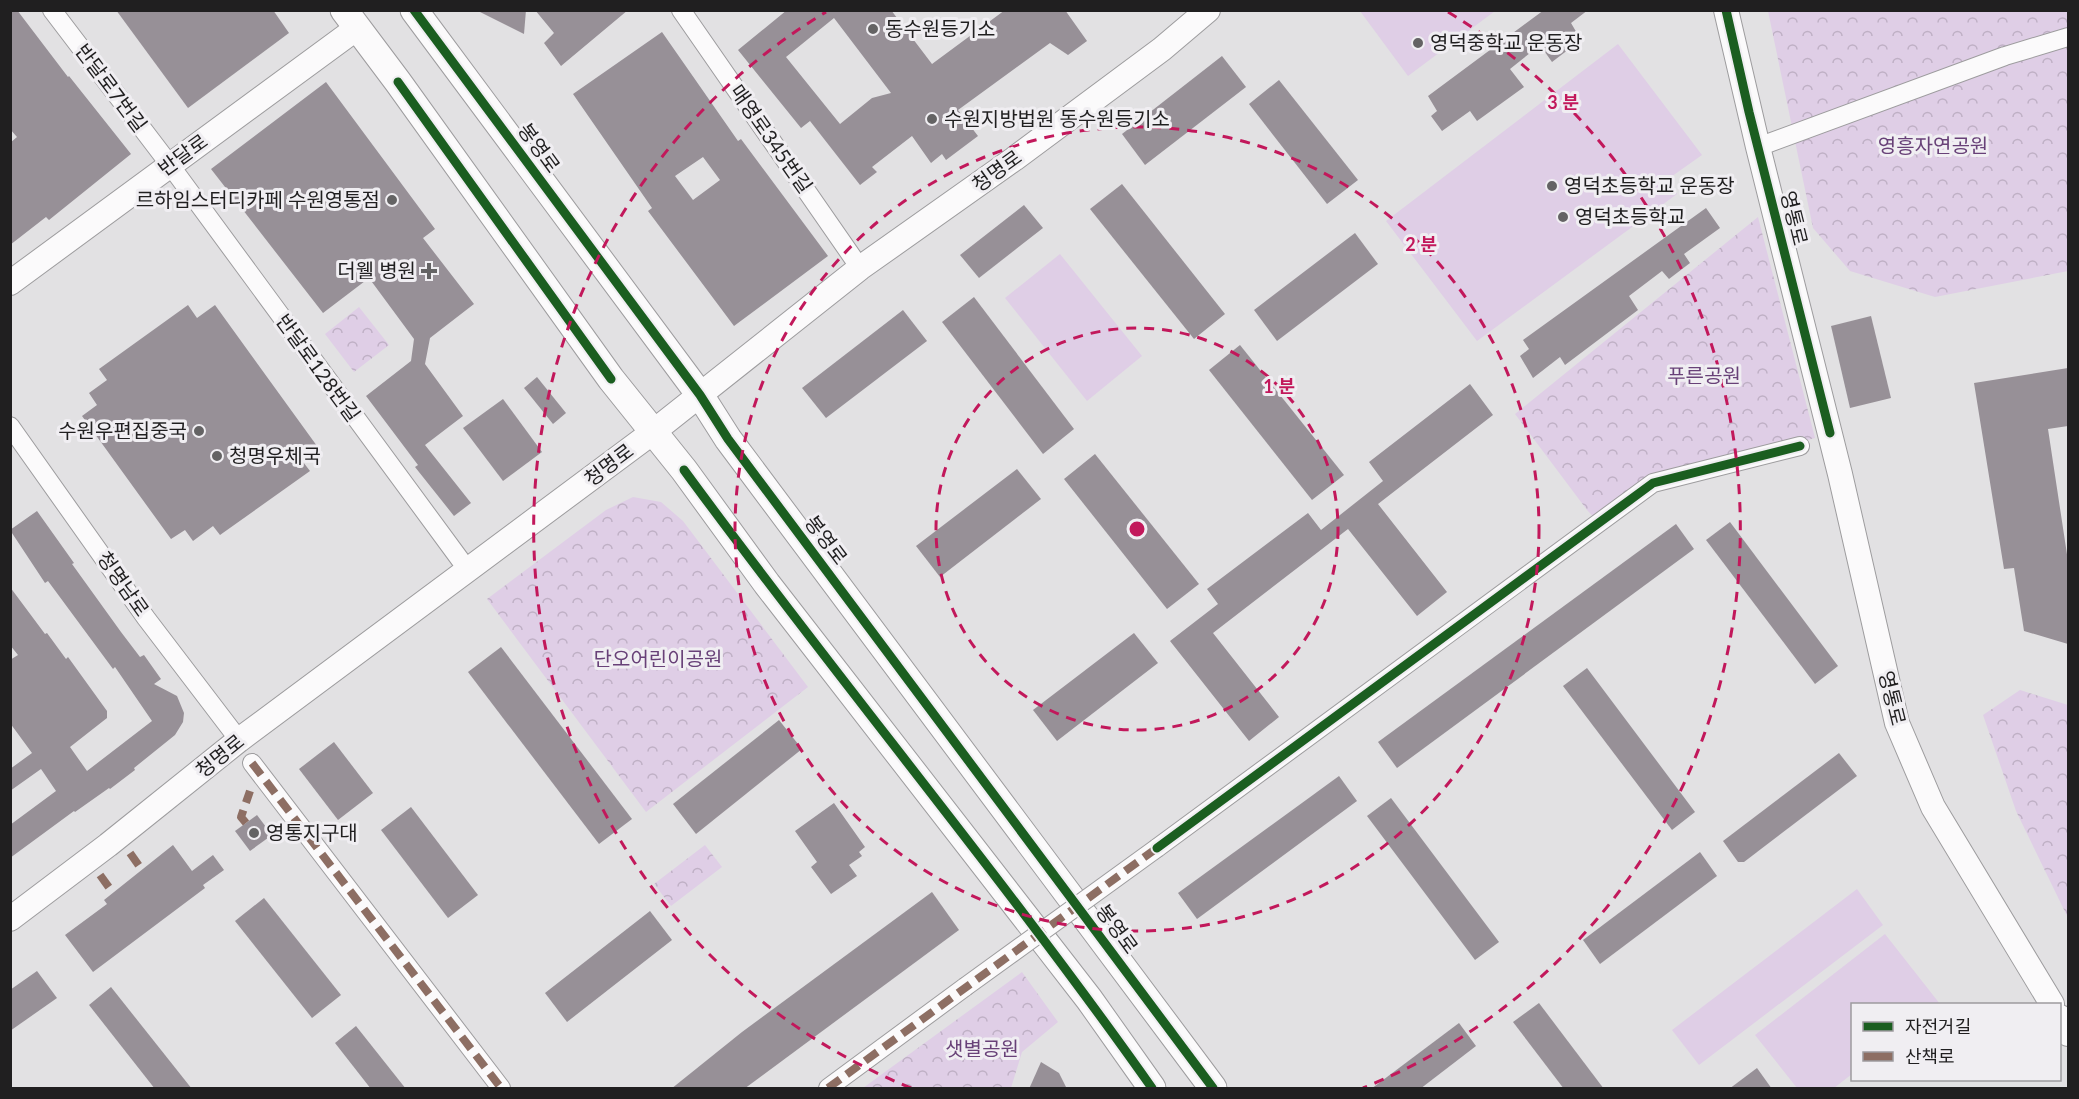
<svg xmlns="http://www.w3.org/2000/svg" width="2079" height="1099" font-family="Lato,'Noto Sans KR',sans-serif">
<style>
.grass{fill:#dfcee6}
.park{fill:url(#park-crowns)}
.building{fill:#979097;fill-rule:evenodd}
.lines{fill:none;stroke-linecap:round;stroke-linejoin:round}
.street-casing{stroke:#9d9c9e;stroke-width:20}
.secondary-casing{stroke:#9d9c9e;stroke-width:26}
.primary-casing{stroke:#9d9c9e;stroke-width:29}
.street{stroke:#fbfafb;stroke-width:18}
.secondary{stroke:#fbfafb;stroke-width:24}
.primary{stroke:#fbfafb;stroke-width:27}
.street-bridge-casing{stroke:#9d9c9e;stroke-width:20;stroke-linecap:butt}
.street-bridge{stroke:#fbfafb;stroke-width:18}
.quiet{stroke:#8d6e63;stroke-width:8;stroke-dasharray:15 8;stroke-linecap:butt}
.cycleway-casing{stroke:#f0eef2;stroke-width:13}
.cycleway{stroke:#1b5e20;stroke-width:9}
.ring{fill:none;stroke:#c2185b;stroke-width:3;stroke-dasharray:10 8}
.poi-dot{fill:#646364;stroke:#f0eef2;stroke-width:2}
.labels{text-anchor:middle;stroke-width:6;stroke-linejoin:round;paint-order:stroke}
.poi-label{font-size:20px;fill:#201f20;stroke:#f0eef2;text-anchor:start}
.street-label{font-size:20px;fill:#201f20;stroke:#f0eef2}
.park-label{font-size:20px;fill:#684178;stroke:#f0eef2}
.centre{fill:#c2185b;stroke:#f0eef2;stroke-width:3}
.ring-label{font-size:18px;text-anchor:middle;font-weight:bold;fill:#c2185b;stroke:#f0eef2;stroke-width:6;stroke-linejoin:round;paint-order:stroke}
</style>
<defs>
<pattern id="park-crowns" width="20" height="18" patternUnits="userSpaceOnUse" patternTransform="scale(1.5)"><rect width="20" height="18" fill="#dfcee6"/><path d="M2 6a3 3 0 1 1 6 0M12 15a3 3 0 1 1 6 0" fill="none" stroke="#bfb0c5"/></pattern>
</defs>
<rect width="100%" height="100%" fill="#e2e1e3"/>
<g class="grass">
<polygon points="1360,11 1495,11 1408,76"/>
<polygon points="1618,44 1702,155 1668,179 1677,194 1477,341 1386,221"/>
<polygon points="1060,254 1142,356 1087,401 1005,298"/>
<polygon points="1857,889 1883,925 1699,1065 1672,1030"/>
<polygon points="1885,934 1940,1004 1852,1004 1852,1074 1834,1088 1797,1088 1755,1035"/>
</g>
<g class="park">
<polygon points="1768,11 2068,11 2068,271 1935,297 1850,271 1813,228"/>
<polygon points="1758,217 1815,438 1653,483 1599,523 1587,510 1515,414"/>
<polygon points="359,307 389,345 354,372 325,334"/>
<polygon points="633,497 661,502 683,521 808,687 646,812 487,599 606,510"/>
<polygon points="2020,690 2068,705 2068,918 2016,811 1983,715"/>
<polygon points="705,845 722,867 671,906 654,884"/>
<polygon points="1022,972 1058,1022 1022,1052 1011,1088 863,1088"/>
</g>
<g class="building">
<polygon points="10,10 17,10 68,77 69,76 131,154 49,220 46,217 10,245 10,143 17,137 10,129"/>
<polygon points="116,10 273,10 289,33 188,108"/>
<polygon points="476,10 526,10 524,34"/>
<polygon points="535,10 628,10 561,66 544,43 554,33"/>
<path d="M787,10H891L932,64L1005,10H1065L1087,41L1068,55L1050,43L958,110L978,136L946,160L942,154L931,163L912,136L872,167L877,172L860,185L810,121L801,128L738,50ZM834,18L891,93L872,98L840,124L786,57Z"/>
<polygon points="1544,10 1588,10 1571,23 1581,40 1552,62 1540,45 1510,69 1524,87 1477,121 1470,111 1442,131 1431,116 1437,111 1428,96"/>
<path d="M662,32L738,141L741,139L828,256L734,326L648,211L652,208L573,94ZM703,157L720,180L693,200L675,176Z"/>
<polygon points="1222,56 1246,87 1145,165 1122,134"/>
<polygon points="1279,80 1358,180 1327,204 1249,104"/>
<polygon points="326,82 435,229 423,238 474,304 430,338 425,364 463,416 425,445 471,503 454,516 415,467 418,465 366,396 411,361 414,339 369,278 323,313 211,169"/>
<polygon points="1122,184 1225,314 1194,339 1090,209"/>
<polygon points="1024,205 1043,228 979,278 960,255"/>
<polygon points="1706,208 1720,228 1684,254 1690,263 1669,279 1662,271 1629,296 1638,310 1565,365 1560,357 1533,378 1520,356 1529,349 1523,340"/>
<polygon points="1355,233 1378,264 1277,341 1254,310"/>
<polygon points="974,297 1074,429 1043,454 942,322"/>
<polygon points="188,305 197,318 215,305 317,446 300,458 310,471 220,535 213,526 193,541 185,530 171,539 82,416 97,405 89,393 107,380 99,369"/>
<polygon points="903,310 927,341 826,418 802,388"/>
<polygon points="1871,316 1891,398 1850,408 1831,326"/>
<polygon points="1240,345 1344,475 1312,500 1209,370"/>
<polygon points="2068,368 2068,426 2048,429 2068,561 2068,644 2024,631 2014,568 2004,569 1974,383"/>
<polygon points="537,377 566,413 553,424 524,388"/>
<polygon points="1470,384 1493,415 1378,504 1447,592 1417,616 1348,529 1213,633 1279,717 1249,741 1170,641 1218,604 1207,589 1308,513 1321,530 1383,481 1369,462"/>
<polygon points="503,399 542,452 503,481 463,428"/>
<polygon points="1095,454 1199,584 1167,609 1064,479"/>
<polygon points="1017,469 1041,499 940,577 916,546"/>
<polygon points="37,511 74,563 72,564 121,632 140,657 144,655 161,679 154,684 177,696 184,713 183,722 175,735 134,768 135,770 110,789 109,788 75,812 74,811 10,858 10,825 56,791 41,769 10,791 10,769 32,753 10,723 10,660 18,655 10,645 10,587 45,634 47,633 66,659 68,657 107,711 107,718 70,747 87,771 152,721 115,667 113,669 48,581 45,583 10,530"/>
<polygon points="1730,522 1838,666 1815,684 1706,540"/>
<polygon points="1676,524 1694,549 1397,768 1378,742"/>
<polygon points="1134,633 1158,663 1057,741 1033,710"/>
<polygon points="501,647 632,819 599,844 468,672"/>
<polygon points="1587,668 1695,812 1672,830 1563,686"/>
<polygon points="779,720 802,749 696,834 673,804"/>
<polygon points="334,742 373,793 338,820 299,769"/>
<polygon points="1839,753 1857,776 1744,862 1738,862 1723,841"/>
<polygon points="1339,776 1357,801 1197,919 1178,893"/>
<polygon points="1391,798 1499,942 1475,960 1367,816"/>
<polygon points="834,803 865,847 859,852 862,856 849,865 857,876 831,894 811,867 817,862 795,831"/>
<polygon points="411,807 478,895 448,918 381,830"/>
<polygon points="257,815 272,835 250,851 235,831"/>
<polygon points="173,845 192,871 213,855 224,870 203,885 205,888 93,972 65,935 107,904 104,900"/>
<polygon points="1700,852 1717,876 1600,964 1583,940"/>
<polygon points="932,892 959,930 744,1089 671,1089 742,1032"/>
<polygon points="264,898 341,995 312,1018 235,921"/>
<polygon points="650,911 672,940 567,1022 545,993"/>
<polygon points="37,971 57,998 10,1031 10,990"/>
<polygon points="111,987 192,1089 155,1089 89,1005"/>
<polygon points="1539,1003 1604,1089 1564,1089 1513,1022"/>
<polygon points="1459,1023 1476,1046 1420,1089 1371,1089"/>
<polygon points="356,1026 406,1089 371,1089 335,1043"/>
<polygon points="1041,1062 1059,1073 1067,1089 1029,1089"/>
<polygon points="1757,1068 1772,1089 1729,1089"/>
</g>
<g class="lines">
<g class="street-casing">
<g id="street">
<polyline points="52,10 170,165 467,569"/>
<polyline points="681,10 860,268"/>
<polyline points="1758,147 2005,56 2068,37"/>
<polyline points="10,426 146,618 239,740"/>
<polyline points="252,763 501,1088"/>
<polyline points="1157,848 1653,483 1800,446"/>
<polyline points="828,1088 965,987"/>
</g>
</g>
<g class="secondary-casing">
<g id="secondary">
<polyline points="1726,10 1758,147 1840,474 1897,723 1933,807 2052,1004"/>
<polyline points="10,283 357,28"/>
<polyline points="10,919 108,845 239,740 653,432 860,268 1014,159 1162,49 1208,10"/>
<polyline points="2060,1017 2068,1034"/>
</g>
</g>
<g class="primary-casing">
<g id="primary">
<polyline points="344,10 398,82 611,379 684,470 767,584 1089,999 1152,1088"/>
<polyline points="414,10 700,395 728,439 1213,1088"/>
</g>
</g>
<use href="#street" class="street"/>
<use href="#secondary" class="secondary"/>
<use href="#primary" class="primary"/>
<g class="street-bridge-casing">
<polyline id="street-bridge" points="965,987 1157,848"/>
</g>
<use href="#street-bridge" class="street-bridge"/>
<g class="quiet">
<polyline points="252,763 501,1088"/>
<polyline points="246,823 241,817 250,791"/>
<polyline points="130,853 142,870"/>
<polyline points="100,875 113,893"/>
<polyline points="828,1088 1161,845"/>
</g>
<g class="cycleway-casing">
<g id="cycleway">
<polyline points="414,10 700,395 728,439 1213,1088"/>
<polyline points="1726,10 1749,112 1830,433"/>
<polyline points="398,82 611,379"/>
<path d="M684,470C837,679 1003,877 1152,1088"/>
<polyline points="1157,848 1653,483 1800,446"/>
</g>
</g>
<use href="#cycleway" class="cycleway"/>
</g>
<g class="ring">
<circle cx="1137" cy="529" r="201"/>
<circle cx="1137" cy="529" r="402"/>
<path d="M911 1088A603 603 0 0 1 826 12M1448 12A603 603 0 0 1 1363 1088"/>
</g>
<g class="poi-dot">
<circle cx="873" cy="29" r="6"/>
<circle cx="1418" cy="43" r="6"/>
<circle cx="932" cy="119" r="6"/>
<circle cx="1552" cy="186" r="6"/>
<circle cx="392" cy="200" r="6"/>
<circle cx="1563" cy="217" r="6"/>
<path d="M426 262h6v6h6v6h-6v6h-6v-6h-6v-6h6z"/>
<circle cx="199" cy="431" r="6"/>
<circle cx="217" cy="456" r="6"/>
<circle cx="254" cy="833" r="6"/>
</g>
<g class="labels">
<g class="poi-label">
<text x="885" y="36">동수원등기소</text>
<text x="1430" y="50">영덕중학교 운동장</text>
<text x="944" y="126">수원지방법원 동수원등기소</text>
<text x="1564" y="193">영덕초등학교 운동장</text>
<text x="380" y="207" text-anchor="end">르하임스터디카페 수원영통점</text>
<text x="1575" y="224">영덕초등학교</text>
<text x="416" y="278" text-anchor="end">더웰 병원</text>
<text x="187" y="438" text-anchor="end">수원우편집중국</text>
<text x="229" y="463">청명우체국</text>
<text x="266" y="840">영통지구대</text>
</g>
<g class="street-label">
<text transform="translate(111 88) rotate(53)" y="7">반달로7번길</text>
<text transform="translate(771 139) rotate(55)" y="7">매영로345번길</text>
<text transform="translate(539 148) rotate(54)" y="7">봉영로</text>
<text transform="translate(183 155) rotate(-36)" y="7">반달로</text>
<text transform="translate(997 171) rotate(-36)" y="7">청명로</text>
<text transform="translate(1794 218) rotate(76)" y="7">영통로</text>
<text transform="translate(318 368) rotate(54)" y="7">반달로128번길</text>
<text transform="translate(609 465) rotate(-37)" y="7">청명로</text>
<text transform="translate(826 540) rotate(53)" y="7">봉영로</text>
<text transform="translate(123 584) rotate(55)" y="7">청명남로</text>
<text transform="translate(1892 698) rotate(76)" y="7">영통로</text>
<text transform="translate(220 756) rotate(-39)" y="7">청명로</text>
<text transform="translate(1117 929) rotate(54)" y="7">봉영로</text>
</g>
<g class="park-label">
<text x="1933" y="153">영흥자연공원</text>
<text x="1704" y="383">푸른공원</text>
<text x="658" y="666">단오어린이공원</text>
<text x="982" y="1056">샛별공원</text>
</g>
</g>
<circle cx="1137" cy="529" r="9" class="centre"/>
<g class="ring-label">
<text x="1563" y="109">3 분</text>
<text x="1421" y="251">2 분</text>
<text x="1279" y="393">1 분</text>
</g>
<rect width="2079" height="1099" fill="none" stroke="#201f20" stroke-width="24"/>
<rect x="1851" y="1003" width="210" height="78" fill="#f0eef2" stroke="#9d9b9e" stroke-width="1.5"/>
<rect x="1863" y="1022" width="30" height="9" fill="#1b5e20" stroke="#9d9b9e" stroke-width="1.5"/>
<text x="1905" y="1033" font-size="18" fill="#201f20">자전거길</text>
<rect x="1863" y="1052" width="30" height="9" fill="#8d6e63" stroke="#9d9b9e" stroke-width="1.5"/>
<text x="1905" y="1063" font-size="18" fill="#201f20">산책로</text>
</svg>
